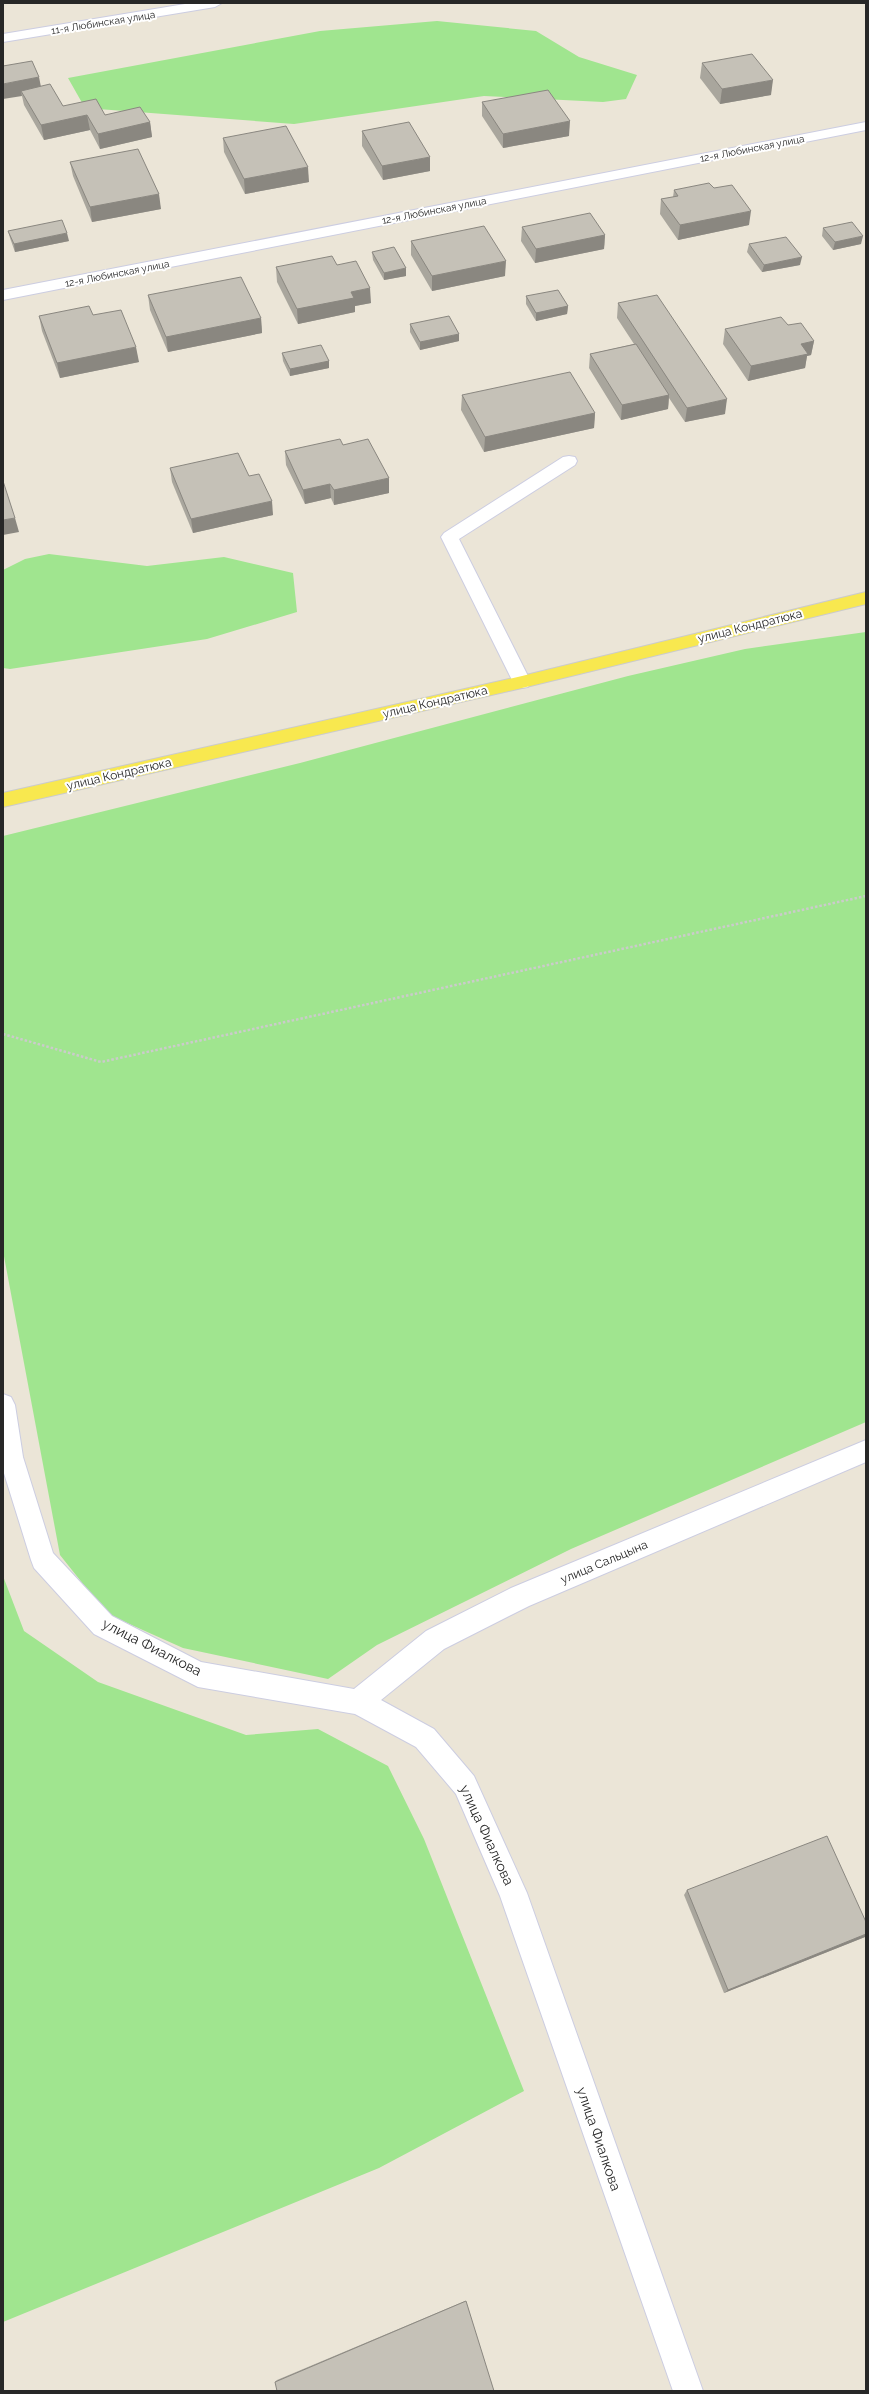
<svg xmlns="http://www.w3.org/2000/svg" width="869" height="2394" font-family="Raleway,sans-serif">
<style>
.green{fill:#a0e58f}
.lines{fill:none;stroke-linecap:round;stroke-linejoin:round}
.minor-casing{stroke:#cccde1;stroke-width:2}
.major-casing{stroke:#cbcbcb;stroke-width:2}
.path{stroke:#cbcbcb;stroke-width:2.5;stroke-dasharray:2.5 2;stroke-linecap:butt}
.minor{fill:#fff;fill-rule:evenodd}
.major{fill:#f8e84f;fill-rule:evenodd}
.wall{fill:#a9a69d}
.shaded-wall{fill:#8a8780}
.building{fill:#c5c1b7;stroke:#8a8780}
.labels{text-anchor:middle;stroke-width:4;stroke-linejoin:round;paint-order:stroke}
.far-street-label{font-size:10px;fill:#272727;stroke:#fff}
.street-label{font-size:12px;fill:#272727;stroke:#fff}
.near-street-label{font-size:14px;fill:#272727;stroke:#fff}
</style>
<rect width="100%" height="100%" fill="#ebe5d7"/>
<g class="green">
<polygon points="437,21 536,31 579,57 637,75 626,99 603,102 484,96 294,124 85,108 68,78 320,31"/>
<polygon points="49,554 147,566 224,557 293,573 297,612 207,639 10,669 3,668 3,570 25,559"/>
<polygon points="866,632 866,1422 571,1549 377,1645 328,1679 183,1648 107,1614 60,1555 3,1251 3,836 300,763 628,676 745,649"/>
<polygon points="3,1576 24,1631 98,1682 246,1735 318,1729 388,1766 424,1839 524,2091 379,2168 3,2322"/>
</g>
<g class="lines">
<g class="minor-casing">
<g id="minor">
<polygon points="191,3 222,3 215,7 3,42 3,34"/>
<polygon points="866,122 866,130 3,300 3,290"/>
<polygon points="569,456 575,457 577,461 575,465 459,539 531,682 528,687 522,688 516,687 513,682 441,537 444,533 563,457"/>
<polygon points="3,1394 11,1397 15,1405 23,1457 53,1553 112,1616 201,1662 354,1689 426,1631 511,1588 866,1440 866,1462 529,1606 444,1649 381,1700 434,1729 474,1776 527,1893 703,2391 673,2391 500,1896 456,1794 416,1747 355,1714 198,1687 94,1634 34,1568 31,1560 3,1470"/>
</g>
</g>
<g class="major-casing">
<polygon id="major" points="866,592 866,604 522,688 3,807 3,793 522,676"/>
</g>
<polyline class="path" points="3,1034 101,1062 866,896"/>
<use href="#minor" class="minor"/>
<use href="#major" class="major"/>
</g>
<g class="wall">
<polygon points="702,63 771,95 720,104 700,78"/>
<polygon points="3,66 41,86 63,106 105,115 150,122 152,137 100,149 90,130 44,140 24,105 22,96"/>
<polygon points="482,102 569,136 503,148 482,116"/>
<polygon points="362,131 430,171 383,180 362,146"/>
<polygon points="223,138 309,182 245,194 224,152"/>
<polygon points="70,162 161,209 92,222 73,176"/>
<polygon points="714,188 749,225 678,240 660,214 661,199 673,197 674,190"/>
<polygon points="522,227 605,235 604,249 535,263 521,241"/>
<polygon points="823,228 861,244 833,250 822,236"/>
<polygon points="8,231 69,241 15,252 10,238"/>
<polygon points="411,241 505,276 432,291 411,255"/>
<polygon points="749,244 800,265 762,272 747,252"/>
<polygon points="372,252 406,276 384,280 373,260"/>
<polygon points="337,265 371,303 355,306 355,312 298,324 277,282 276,267"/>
<polygon points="148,295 261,318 262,333 168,352 150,310"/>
<polygon points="526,296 568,306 567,314 536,321 526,304"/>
<polygon points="618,303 725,414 685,422 669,398 668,409 621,420 589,368 590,354 634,344 617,318"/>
<polygon points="93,315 139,362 60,378 42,331 39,316"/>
<polygon points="410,324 459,341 420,350 410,332"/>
<polygon points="788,325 814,341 811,355 807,356 805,368 748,381 723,344 725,329"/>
<polygon points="282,353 329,361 329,368 290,376 283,361"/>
<polygon points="462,395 595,413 594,428 484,452 461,410"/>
<polygon points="343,445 389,493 334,505 331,498 305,504 286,465 285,451"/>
<polygon points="170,468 249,476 273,515 193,533 172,482"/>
<polygon points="687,1890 865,1937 724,1993 684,1895"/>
<polygon points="465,2301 466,2301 275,2382 277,2380"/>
</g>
<g class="shaded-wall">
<polygon points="39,77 42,92 21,91 22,96 3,99 3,84"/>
<polygon points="773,80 771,95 720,104 722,89"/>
<polygon points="87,115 90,130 44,140 41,125"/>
<polygon points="570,121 569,136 503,148 503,134"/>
<polygon points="150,122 152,137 100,149 98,134"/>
<polygon points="430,157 430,171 383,180 382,166"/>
<polygon points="308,167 309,182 245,194 244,179"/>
<polygon points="159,194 161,209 92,222 90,207"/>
<polygon points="751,211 749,225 678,240 680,225"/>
<polygon points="67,233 69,241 15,252 14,244"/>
<polygon points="605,235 604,249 535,263 536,249"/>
<polygon points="863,236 861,244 833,250 835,242"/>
<polygon points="802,257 800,265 762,272 764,265"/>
<polygon points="506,261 505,276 432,291 432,276"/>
<polygon points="406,268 406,276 384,280 384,273"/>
<polygon points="370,288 371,303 355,306 355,312 298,324 297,309 351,292"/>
<polygon points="568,306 567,314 536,321 536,313"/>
<polygon points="261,318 262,333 168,352 166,337"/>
<polygon points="459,334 459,341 420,350 420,342"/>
<polygon points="814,341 811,355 807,356 805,368 748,381 751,366 801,344"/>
<polygon points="136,347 139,362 60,378 57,363"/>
<polygon points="329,361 329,368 290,376 290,369"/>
<polygon points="669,395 668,409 621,420 622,405"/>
<polygon points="727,399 725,414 685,422 687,408"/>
<polygon points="595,413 594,428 484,452 485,437"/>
<polygon points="389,478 389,493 334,505 334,490"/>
<polygon points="330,484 331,498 305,504 303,490"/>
<polygon points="272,501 273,515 193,533 191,519"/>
<polygon points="15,518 19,532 3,535 3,520"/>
<polygon points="866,1934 866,1936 865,1937 724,1993 728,1990"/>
</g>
<g class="building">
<polygon points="752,54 773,80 722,89 702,63"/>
<polygon points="32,61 39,77 3,84 3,66"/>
<polygon points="50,84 63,106 96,99 105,115 140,107 150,122 98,134 87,115 41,125 21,91"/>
<polygon points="548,90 570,121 503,134 482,102"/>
<polygon points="409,122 430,157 382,166 362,131"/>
<polygon points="286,126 308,167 244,179 223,138"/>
<polygon points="138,149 159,194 90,207 70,162"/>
<polygon points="709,183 714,188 732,185 751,211 680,225 661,199 678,196 674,190"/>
<polygon points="590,213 605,235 536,249 522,227"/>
<polygon points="62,220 67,233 14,244 8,231"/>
<polygon points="852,222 863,236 835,242 823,228"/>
<polygon points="484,226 506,261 432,276 411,241"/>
<polygon points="786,237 802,257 764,265 749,244"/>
<polygon points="394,247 406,268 384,273 372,252"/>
<polygon points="332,256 337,265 356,261 370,288 351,292 354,298 297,309 276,267"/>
<polygon points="241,277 261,318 166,337 148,295"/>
<polygon points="558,290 568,306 536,313 526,296"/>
<polygon points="657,295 727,399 687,408 618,303"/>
<polygon points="89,306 93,315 121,310 136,347 57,363 39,316"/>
<polygon points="449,316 459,334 420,342 410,324"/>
<polygon points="781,317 788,325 801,323 814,341 801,344 808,354 751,366 725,329"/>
<polygon points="636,344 669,395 622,405 590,354"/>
<polygon points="321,345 329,361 290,369 282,353"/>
<polygon points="570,372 595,413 485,437 462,395"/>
<polygon points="340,439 343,445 368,439 389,478 334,490 330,484 303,490 285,451"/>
<polygon points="238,453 249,476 259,474 272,501 191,519 170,468"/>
<polygon points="3,481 15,518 3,520"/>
<polygon points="827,1836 866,1922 866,1934 728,1990 687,1890"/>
<polygon points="466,2301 494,2391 277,2391 275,2382"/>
</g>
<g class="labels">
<g class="far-street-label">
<text transform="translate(103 22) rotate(-9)" y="4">11-я Любинская улица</text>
<text transform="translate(752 148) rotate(-11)" y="4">12-я Любинская улица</text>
<text transform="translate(434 210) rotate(-11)" y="4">12-я Любинская улица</text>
<text transform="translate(117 273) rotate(-11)" y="4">12-я Любинская улица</text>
</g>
<g class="street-label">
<text transform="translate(750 626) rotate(-14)" y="4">улица Кондратюка</text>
<text transform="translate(435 702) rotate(-13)" y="4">улица Кондратюка</text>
<text transform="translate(119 774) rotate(-13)" y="4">улица Кондратюка</text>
<text transform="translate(604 1562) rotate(-23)" y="4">улица Сальцына</text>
</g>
<g class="near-street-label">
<text transform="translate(152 1647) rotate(27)" y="5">улица Фиалкова</text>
<text transform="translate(487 1835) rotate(65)" y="5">улица Фиалкова</text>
<text transform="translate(599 2139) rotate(71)" y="5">улица Фиалкова</text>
</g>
</g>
<rect width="869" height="2394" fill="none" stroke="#272727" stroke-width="8"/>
</svg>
